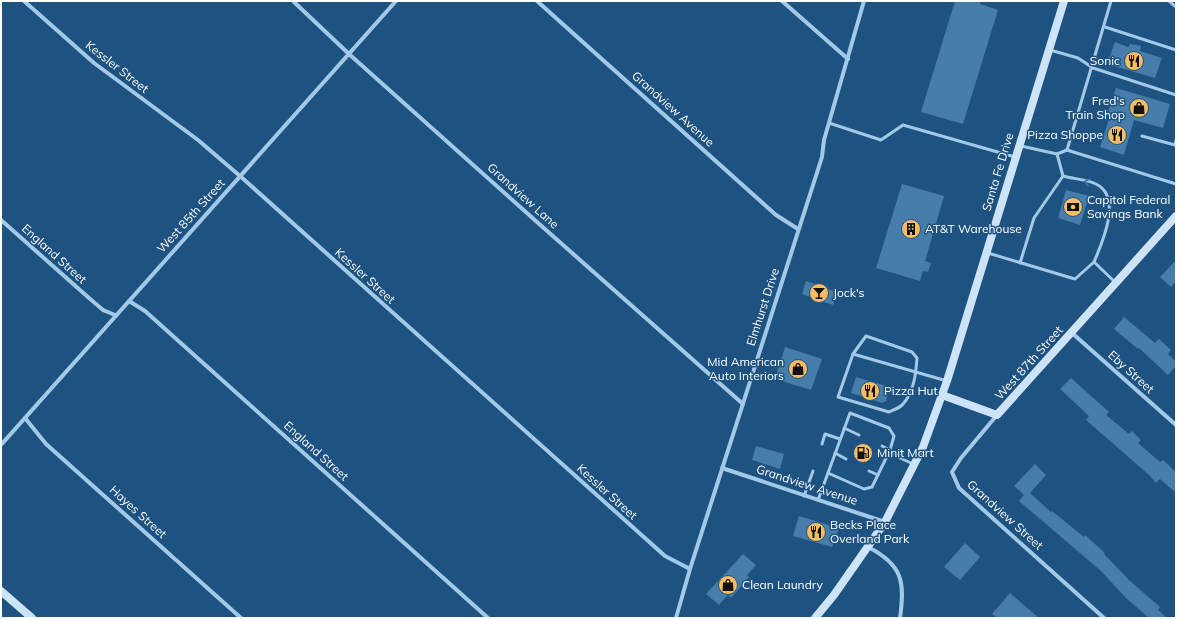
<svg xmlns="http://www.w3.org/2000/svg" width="1177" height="619" font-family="Mulish,sans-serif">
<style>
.building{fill:#467daa}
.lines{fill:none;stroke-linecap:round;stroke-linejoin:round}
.lane{stroke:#a3c9e8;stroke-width:3}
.street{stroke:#a3c9e8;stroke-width:4}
.secondary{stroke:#cde3f7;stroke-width:8}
.oneway{stroke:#46769f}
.labels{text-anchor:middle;stroke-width:3;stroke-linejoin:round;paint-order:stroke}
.poi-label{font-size:12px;fill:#fff;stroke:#1e5280;text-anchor:start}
.street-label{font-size:12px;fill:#fff;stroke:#1e5280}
</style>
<rect width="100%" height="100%" fill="#1e5280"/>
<g class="building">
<polygon points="955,1 981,1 980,4 998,10 963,124 921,112"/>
<polygon points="1115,42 1128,47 1130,44 1141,46 1140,51 1162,58 1155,78 1107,64"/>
<polygon points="1116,88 1170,104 1163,128 1134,120 1124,155 1100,147 1111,113 1108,112"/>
<polygon points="902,184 944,196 925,261 931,263 928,272 923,271 920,281 876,268"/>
<polygon points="1066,190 1089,196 1080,225 1058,218"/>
<polygon points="1176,260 1176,281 1171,287 1160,277"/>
<polygon points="806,281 837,292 833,305 802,294"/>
<polygon points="1124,317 1155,343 1159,339 1171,350 1168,354 1176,362 1176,366 1168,375 1139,348 1138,349 1114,329"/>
<polygon points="785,347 822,359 811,390 775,379"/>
<polygon points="856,377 890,387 886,401 882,403 851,393"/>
<polygon points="1071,378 1109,412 1106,415 1129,434 1132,431 1141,440 1138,443 1160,462 1163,460 1176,472 1176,493 1160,479 1156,483 1149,475 1086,420 1089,416 1060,389"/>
<polygon points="756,446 784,454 780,469 752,460"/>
<polygon points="1035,464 1046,475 1030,493 1051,512 1052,511 1084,537 1085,535 1105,553 1104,554 1129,580 1160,607 1158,610 1167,618 1149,618 1126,598 1101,571 1019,501 1024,495 1014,486"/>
<polygon points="799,516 839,528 832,547 793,536"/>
<polygon points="965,543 980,557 960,580 944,567"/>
<polygon points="743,554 756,565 747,575 749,577 731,598 728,595 719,605 706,594"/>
<polygon points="1010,593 1039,618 997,618 992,614"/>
</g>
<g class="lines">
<g class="lane">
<polyline points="1111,1 1067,150 1176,184"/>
<polyline points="1169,1 1176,7"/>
<polyline points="1105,27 1176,50"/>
<polyline points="1050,50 1078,58 1093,68 1176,95"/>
<polyline points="829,123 881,140 903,125 1015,157"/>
<polyline points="1142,136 1175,145 1176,140"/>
<polyline points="1021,146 1057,154 1067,150"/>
<polyline points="1057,154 1063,176"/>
<path d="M1063,176C1073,179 1086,179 1096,184C1123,197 1102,243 1094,262"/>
<polyline points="988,253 1075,279 1094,262 1116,283"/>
<polyline points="1020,263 1034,218 1063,176"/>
<path d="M866,336L912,352L917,358C916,373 914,392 903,404C900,408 893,410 889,412L838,397L853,354Z"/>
<polyline points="853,354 947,381"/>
<polyline points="844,428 859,435"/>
<polyline points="822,444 825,434 840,439"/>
<polyline points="835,453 846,459"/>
<polyline points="869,471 878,475"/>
<polyline points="828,473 850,413 889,428 894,436 890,450 882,446"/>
<polyline points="804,496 813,471"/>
<polyline points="818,500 828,473 864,489 872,487 890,450 896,456 913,464"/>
</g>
<g class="street">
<polyline points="24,1 94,63 198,140 240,176 665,556 690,569"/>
<polyline points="293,1 349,54 537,222 743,404"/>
<polyline points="537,1 776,215 798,229"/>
<polyline points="782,1 848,59"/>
<polyline points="1,220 89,298 103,310 115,315"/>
<polyline points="129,301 145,311 488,618"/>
<polyline points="1072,333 1176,425"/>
<polyline points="997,415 961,458 952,472 959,488 1104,618"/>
<polyline points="25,418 46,444 241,618"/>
<polyline points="1,445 396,1"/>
<polyline points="722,468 885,522"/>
<path d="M868,547C903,565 905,582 900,618"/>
<polyline points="676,618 690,569 822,157 824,140 864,1"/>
</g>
<g class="secondary">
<polyline points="942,395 997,415 1176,216"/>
<polyline points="1,591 32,618"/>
<polyline points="815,618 834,595 885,522 923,447 947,381 1064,1"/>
</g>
</g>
<defs><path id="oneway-chevron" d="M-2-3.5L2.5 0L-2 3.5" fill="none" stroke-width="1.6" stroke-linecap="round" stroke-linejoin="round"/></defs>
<use class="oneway" href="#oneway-chevron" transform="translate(1087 182) rotate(-167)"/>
<defs>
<g id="restaurant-disc" transform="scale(1)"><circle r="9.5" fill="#f7bd62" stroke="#1e5280"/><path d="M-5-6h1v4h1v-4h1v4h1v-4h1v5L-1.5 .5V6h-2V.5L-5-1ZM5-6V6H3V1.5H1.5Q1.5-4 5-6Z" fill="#111"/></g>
<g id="shop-disc" transform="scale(1)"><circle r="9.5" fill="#f7bd62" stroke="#1e5280"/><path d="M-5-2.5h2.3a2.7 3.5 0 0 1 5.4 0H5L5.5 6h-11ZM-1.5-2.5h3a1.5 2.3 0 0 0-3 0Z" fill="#111"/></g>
<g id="bank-disc" transform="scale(1)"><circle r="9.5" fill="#f7bd62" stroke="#1e5280"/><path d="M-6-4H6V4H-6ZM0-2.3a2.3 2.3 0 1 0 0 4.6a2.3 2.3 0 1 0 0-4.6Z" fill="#111"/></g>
<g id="building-disc" transform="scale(1)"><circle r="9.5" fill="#f7bd62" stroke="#1e5280"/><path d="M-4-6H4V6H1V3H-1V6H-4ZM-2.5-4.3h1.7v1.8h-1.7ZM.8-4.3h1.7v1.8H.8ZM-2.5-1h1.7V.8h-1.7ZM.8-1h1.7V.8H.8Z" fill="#111"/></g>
<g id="bar-disc" transform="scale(1)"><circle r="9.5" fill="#f7bd62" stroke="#1e5280"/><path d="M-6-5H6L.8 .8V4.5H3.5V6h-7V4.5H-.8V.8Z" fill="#111"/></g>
<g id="fuel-disc" transform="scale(1)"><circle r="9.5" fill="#f7bd62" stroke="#1e5280"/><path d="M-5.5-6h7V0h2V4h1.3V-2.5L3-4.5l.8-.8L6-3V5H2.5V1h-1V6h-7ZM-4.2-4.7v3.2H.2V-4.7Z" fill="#111"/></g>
</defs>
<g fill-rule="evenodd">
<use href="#restaurant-disc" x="1134" y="61"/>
<use href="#shop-disc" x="1139" y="108"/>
<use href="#restaurant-disc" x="1117" y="135"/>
<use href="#bank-disc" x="1073" y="207"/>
<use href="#building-disc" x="911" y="229"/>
<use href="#bar-disc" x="819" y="293"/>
<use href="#shop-disc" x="798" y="369"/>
<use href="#restaurant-disc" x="870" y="391"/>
<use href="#fuel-disc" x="863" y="453"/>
<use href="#restaurant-disc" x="816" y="532"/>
<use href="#shop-disc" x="728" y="585"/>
</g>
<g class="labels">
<g class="poi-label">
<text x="1120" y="65" text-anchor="end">Sonic</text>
<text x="1125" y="105" text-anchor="end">Fred's<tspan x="1125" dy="14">Train Shop</tspan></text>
<text x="1103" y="139" text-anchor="end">Pizza Shoppe</text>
<text x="1087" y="204">Capitol Federal<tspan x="1087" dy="14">Savings Bank</tspan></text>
<text x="925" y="233">AT&amp;T Warehouse</text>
<text x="833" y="297">Jock's</text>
<text x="784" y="366" text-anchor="end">Mid American<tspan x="784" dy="14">Auto Interiors</tspan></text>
<text x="884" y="395">Pizza Hut</text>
<text x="877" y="457">Minit Mart</text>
<text x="830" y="529">Becks Place<tspan x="830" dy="14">Overland Park</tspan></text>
<text x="742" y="589">Clean Laundry</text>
</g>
<g class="street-label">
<text transform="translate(117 67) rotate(38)" y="4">Kessler Street</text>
<text transform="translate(673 109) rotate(42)" y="4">Grandview Avenue</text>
<text transform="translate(998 172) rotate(-73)" y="4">Santa Fe Drive</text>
<text transform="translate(523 196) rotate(42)" y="4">Grandview Lane</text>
<text transform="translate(191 216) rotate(-48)" y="4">West 85th Street</text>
<text transform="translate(54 254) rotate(42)" y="4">England Street</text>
<text transform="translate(365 276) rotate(42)" y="4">Kessler Street</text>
<text transform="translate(763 307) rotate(-72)" y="4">Elmhurst Drive</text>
<text transform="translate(1029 363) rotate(-48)" y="4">West 87th Street</text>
<text transform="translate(1131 372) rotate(42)" y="4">Eby Street</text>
<text transform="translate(316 451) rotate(42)" y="4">England Street</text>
<text transform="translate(807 485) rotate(18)" y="4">Grandview Avenue</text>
<text transform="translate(607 492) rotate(42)" y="4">Kessler Street</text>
<text transform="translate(138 512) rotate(42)" y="4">Hayes Street</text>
<text transform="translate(1005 515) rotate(42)" y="4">Grandview Street</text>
</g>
</g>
<rect width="1177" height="619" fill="none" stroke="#ffffff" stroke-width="4"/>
</svg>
